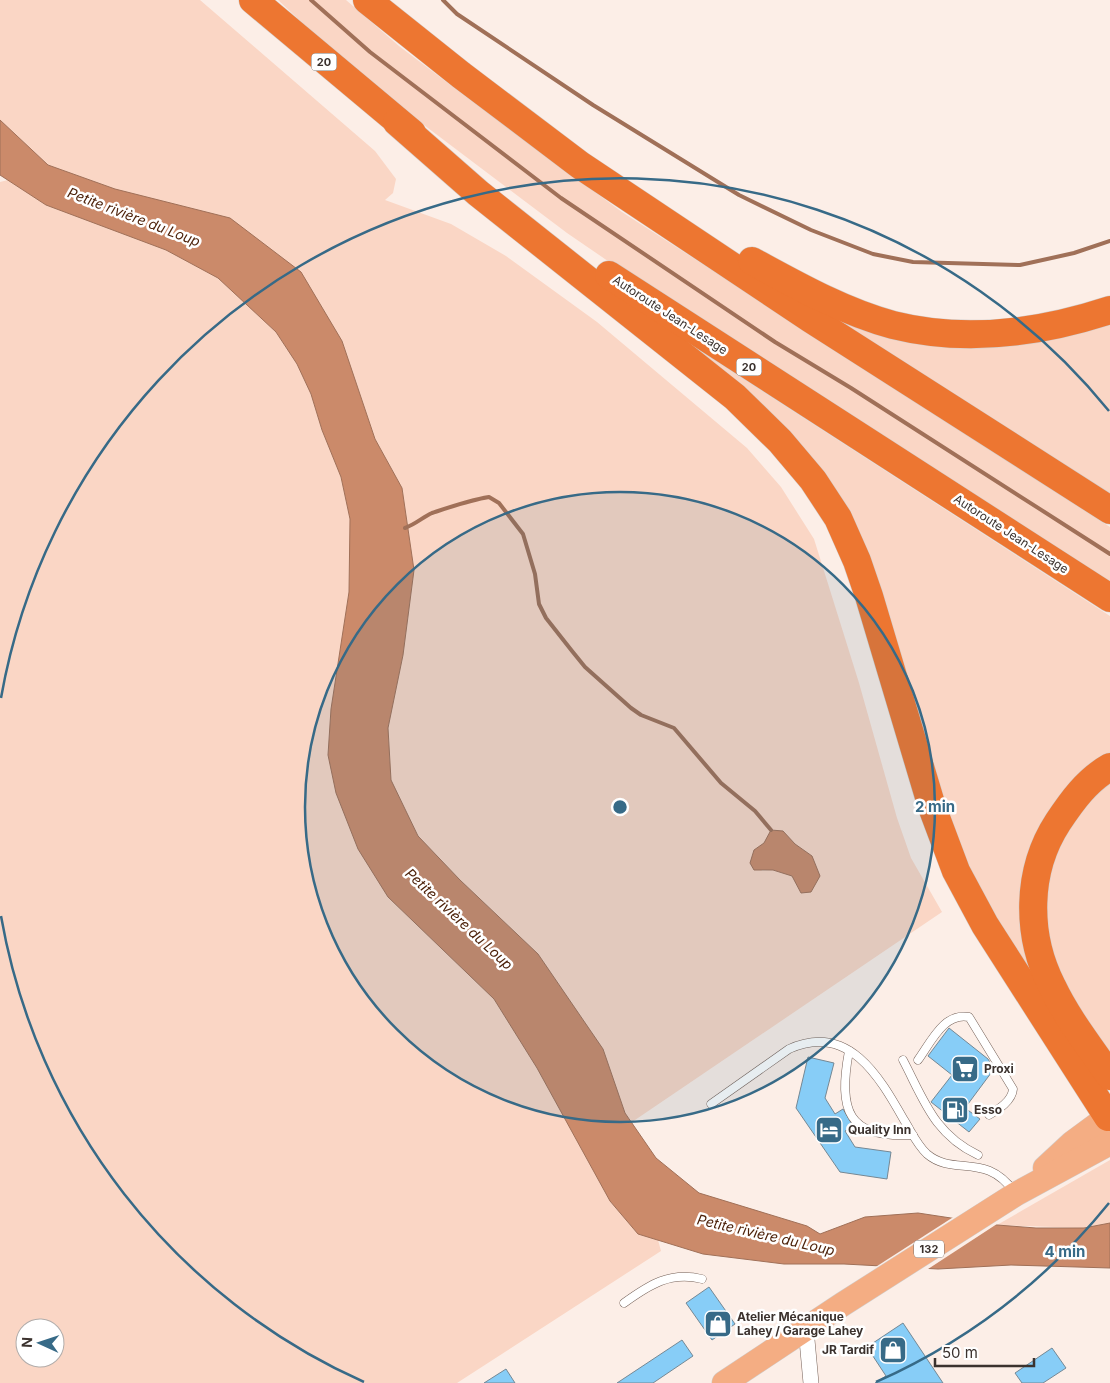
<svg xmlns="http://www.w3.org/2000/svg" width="1110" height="1383" font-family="Inter,sans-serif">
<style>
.green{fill:#fad6c5;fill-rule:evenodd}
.water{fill:#cb8a6a;stroke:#a07058}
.pier{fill:#fceee7}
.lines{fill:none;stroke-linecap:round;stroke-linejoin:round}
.stream{stroke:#a07058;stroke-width:4}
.building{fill:#87cdf7;stroke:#758894}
.service-casing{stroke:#756158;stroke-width:9}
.minor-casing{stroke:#756158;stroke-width:16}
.primary-casing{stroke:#d0cecd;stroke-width:25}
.motorway-casing{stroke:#d0cecd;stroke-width:29}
.service{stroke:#fff;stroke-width:8}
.minor{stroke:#fff;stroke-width:15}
.primary{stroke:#f4ad83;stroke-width:24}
.motorway{stroke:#ed7631;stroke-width:28}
.ring{fill:none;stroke:#376a87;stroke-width:2.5}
.labels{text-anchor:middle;stroke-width:5;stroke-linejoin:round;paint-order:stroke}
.shield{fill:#fff;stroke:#76706d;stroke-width:1}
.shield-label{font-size:11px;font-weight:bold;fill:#3b322e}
.street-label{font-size:12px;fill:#3b322e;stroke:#fff}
.poi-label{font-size:12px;font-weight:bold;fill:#3b322e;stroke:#fff;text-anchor:start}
.water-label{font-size:14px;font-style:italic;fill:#4e230b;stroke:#fff}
.centre{fill:#376a87;stroke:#fff;stroke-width:2.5}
.ring-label{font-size:15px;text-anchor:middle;font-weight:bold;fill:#376a87;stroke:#fff;stroke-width:5;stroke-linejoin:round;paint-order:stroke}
</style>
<rect width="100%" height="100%" fill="#fceee7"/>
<g class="green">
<path d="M0,0H200L375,151L396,179L393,193L385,200L451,224L506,256L597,322L747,448L781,487L814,539L859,683L897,818L911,858L942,912L632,1122L625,1113L603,1049L538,954L460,880L418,836L391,780L388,728L403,655L414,570L402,488L375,439L342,341L115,189L48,165L0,120ZM783,831L795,844L812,856L801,893L792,876L773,870L762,871L754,850Z"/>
<polygon points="278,0 346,0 399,46 469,99 622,212 1110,527 1110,584 640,283 567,233 420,122 312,32"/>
<path d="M8,180L46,205L166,250L218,278L276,332L297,364L311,394L322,430L341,477L350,519L349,592L331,709L328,755L388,897L494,999L537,1068L610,1201L638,1234L658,1240L661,1251L457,1383H0V182ZM25,1328H55V1358H25Z"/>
<polygon points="809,303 887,332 1110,318 1110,495"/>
<polygon points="691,345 1110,616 1110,759 1026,900 1104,1084 967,874 861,545 688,348"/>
<polygon points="1110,783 1110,1059 1088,1027 1052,959 1044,906 1054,855 1079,808"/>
<polygon points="1110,1160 1110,1223 1084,1228 997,1225"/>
</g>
<g class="water">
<polygon points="0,120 48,165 115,189 230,218 301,272 342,341 375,439 402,488 414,570 403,655 388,728 391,780 418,836 460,880 538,954 603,1049 625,1113 656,1158 699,1193 807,1226 820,1234 865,1217 918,1213 997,1225 1036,1228 1084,1228 1110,1223 1110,1268 1011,1265 938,1269 844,1264 784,1264 703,1254 638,1234 610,1201 537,1068 494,999 388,897 358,849 336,793 328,755 331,709 349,592 350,519 341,477 322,430 311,394 297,364 276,332 218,278 166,250 46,205 0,175"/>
<polygon points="771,830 783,831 795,844 812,856 820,876 811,892 801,893 792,876 773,870 754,870 750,863 754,850 764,843"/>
</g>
<polygon class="pier" points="955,1216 1000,1222 925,1271 874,1268"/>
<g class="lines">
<g class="stream">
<polyline points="311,0 370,52 561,198 775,342 851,388 1110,554"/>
<polyline points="443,0 457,14 593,105 739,195 811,230 873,254 913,262 1020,265 1074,253 1110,241"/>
<path d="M405,528C416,524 423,517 432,513C450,507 470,500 489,497L499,503L523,534L535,574L539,604L546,618L572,651L585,667L631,708L641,715L674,728L721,783L755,811L771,830"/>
</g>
</g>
<g class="building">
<polygon points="949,1028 988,1059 994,1069 965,1108 980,1119 969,1132 931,1102 952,1075 928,1056"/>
<polygon points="808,1057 834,1063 825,1098 835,1114 843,1109 853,1126 845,1131 855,1147 891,1152 887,1179 840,1172 796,1108"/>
<polygon points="709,1287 735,1324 712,1340 686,1303"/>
<polygon points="903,1323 943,1383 875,1383 886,1376 867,1347"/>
<polygon points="682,1340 693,1356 653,1383 617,1383"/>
<polygon points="1052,1348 1066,1368 1043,1383 1022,1383 1015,1373"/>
<polygon points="506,1369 515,1383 484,1383"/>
</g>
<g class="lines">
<g class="service-casing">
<g id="service">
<path d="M849,1051C838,1110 847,1139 913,1135"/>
<path d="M903,1060C924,1100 934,1134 978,1155"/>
<path d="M918,1060C931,1042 944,1012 969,1017L1013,1089C1012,1101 999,1109 989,1115"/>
<path d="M711,1104L789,1049C848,1022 879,1076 904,1120C911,1131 917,1145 927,1154C954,1177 986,1151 1015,1193"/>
<path d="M624,1303C649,1285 670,1271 702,1279"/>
</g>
</g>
<g class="minor-casing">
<polyline id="minor" points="806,1329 811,1383"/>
</g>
<g class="primary-casing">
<g id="primary">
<polyline points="1045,1168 1072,1143 1110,1115"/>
<polyline points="724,1383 843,1304 1016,1194 1110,1143"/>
</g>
</g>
<g class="motorway-casing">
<g id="motorway">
<polyline points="253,0 412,133"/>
<polyline points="367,0 461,75 580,165 811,319 1110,510"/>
<polyline points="397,122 478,193 735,397 780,441 813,480 838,518 857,561 869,596 932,807 956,871 985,925 1108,1117"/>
<path d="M752,261C796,285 844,312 893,325C965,343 1040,333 1110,310"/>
<polyline points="609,275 1110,598"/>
<path d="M1110,767C1087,780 1072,801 1058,822C1026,871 1026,935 1052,986C1067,1018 1090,1047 1110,1076"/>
</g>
</g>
<use href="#service" class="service"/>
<use href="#minor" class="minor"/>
<use href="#primary" class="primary"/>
<use href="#motorway" class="motorway"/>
</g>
<circle cx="620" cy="807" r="315" fill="#376a87" fill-opacity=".12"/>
<g class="ring">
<circle cx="620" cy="807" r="315"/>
<path d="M1109 1203A629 629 0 0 1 876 1382M364 1382A629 629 0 0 1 1 916M1 698A629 629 0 0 1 1109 411"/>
</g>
<defs>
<g id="supermarket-square" transform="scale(1.4375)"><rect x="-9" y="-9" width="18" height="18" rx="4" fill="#376a87" stroke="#fff"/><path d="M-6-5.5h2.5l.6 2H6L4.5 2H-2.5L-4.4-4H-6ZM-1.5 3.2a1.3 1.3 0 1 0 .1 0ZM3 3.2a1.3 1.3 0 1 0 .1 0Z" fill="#fff"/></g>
<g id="fuel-square" transform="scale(1.4375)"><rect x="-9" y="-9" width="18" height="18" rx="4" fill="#376a87" stroke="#fff"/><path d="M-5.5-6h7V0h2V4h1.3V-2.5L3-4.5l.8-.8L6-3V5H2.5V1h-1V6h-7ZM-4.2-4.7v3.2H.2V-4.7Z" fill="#fff"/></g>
<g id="hotel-square" transform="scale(1.4375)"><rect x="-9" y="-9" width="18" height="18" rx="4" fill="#376a87" stroke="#fff"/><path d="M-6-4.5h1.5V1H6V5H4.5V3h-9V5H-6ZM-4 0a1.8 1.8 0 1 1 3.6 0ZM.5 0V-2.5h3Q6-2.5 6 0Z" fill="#fff"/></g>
<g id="shop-square" transform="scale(1.4375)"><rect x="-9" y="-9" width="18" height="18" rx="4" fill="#376a87" stroke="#fff"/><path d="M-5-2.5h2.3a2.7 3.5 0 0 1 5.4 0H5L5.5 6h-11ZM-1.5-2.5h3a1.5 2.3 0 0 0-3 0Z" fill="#fff"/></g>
</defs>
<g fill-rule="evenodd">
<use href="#supermarket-square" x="965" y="1069"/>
<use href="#fuel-square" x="955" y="1110"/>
<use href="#hotel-square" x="829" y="1130"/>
<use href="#shop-square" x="718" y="1324"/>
<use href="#shop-square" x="893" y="1350"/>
</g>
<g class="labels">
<g class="shield">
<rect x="311.5" y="53.5" width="25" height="17" rx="4"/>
<rect x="736.5" y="358.5" width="25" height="17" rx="4"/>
<rect x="914" y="1240.5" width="30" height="17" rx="4"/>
</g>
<g class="shield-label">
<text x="324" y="66">20</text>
<text x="749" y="371">20</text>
<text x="929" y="1253">132</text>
</g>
<g class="street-label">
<text transform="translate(670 315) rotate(33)" y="4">Autoroute Jean-Lesage</text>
<text transform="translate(1011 534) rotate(33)" y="4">Autoroute Jean-Lesage</text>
</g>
<g class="poi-label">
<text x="984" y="1073">Proxi</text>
<text x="974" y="1114">Esso</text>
<text x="848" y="1134">Quality Inn</text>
<text x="737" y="1321">Atelier Mécanique<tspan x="737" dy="14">Lahey / Garage Lahey</tspan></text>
<text x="874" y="1354" text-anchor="end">JR Tardif</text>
</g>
<g class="water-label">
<text transform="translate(134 217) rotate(21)" y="5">Petite rivière du Loup</text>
<text transform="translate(459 919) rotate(43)" y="5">Petite rivière du Loup</text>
<text transform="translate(766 1235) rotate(13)" y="5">Petite rivière du Loup</text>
</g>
</g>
<circle cx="620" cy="807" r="8" class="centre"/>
<g class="ring-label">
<text x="935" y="812">2 min</text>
<text x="1065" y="1257">4 min</text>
</g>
<g transform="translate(40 1343) rotate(273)"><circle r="24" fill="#ffffff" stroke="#b1adab"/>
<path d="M0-4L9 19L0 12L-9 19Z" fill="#376a87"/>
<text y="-8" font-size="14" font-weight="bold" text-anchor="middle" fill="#3b322e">N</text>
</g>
<path d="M935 1358v8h99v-8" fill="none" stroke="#3b322e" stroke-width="2.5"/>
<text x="942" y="1358" font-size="15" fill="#3b322e" stroke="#ffffff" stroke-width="4" paint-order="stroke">50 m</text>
</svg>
